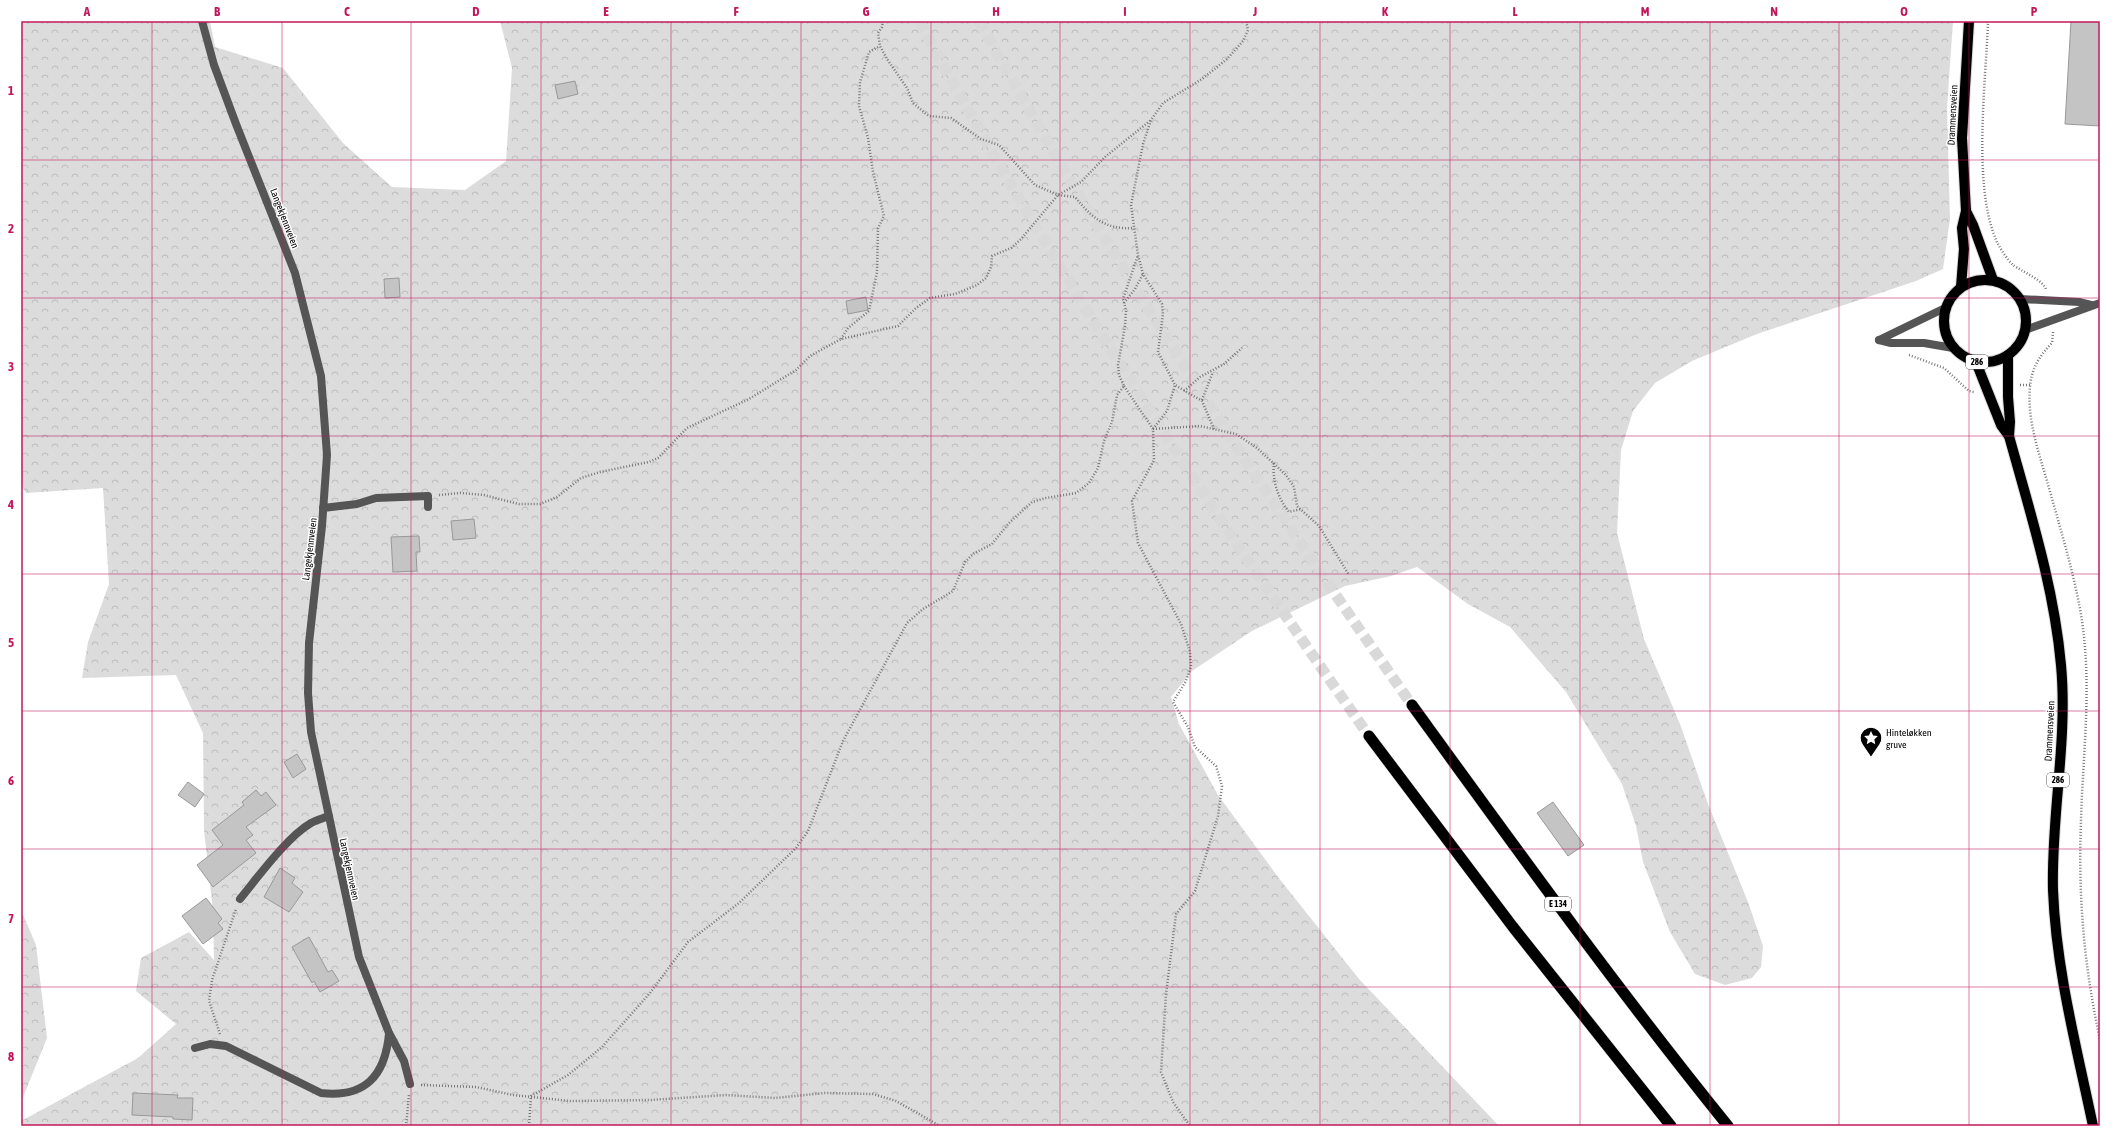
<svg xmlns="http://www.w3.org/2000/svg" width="2121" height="1147" font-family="'Asap Condensed',sans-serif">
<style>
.forest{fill:url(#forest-crowns)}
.building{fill:#c4c4c4;stroke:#999}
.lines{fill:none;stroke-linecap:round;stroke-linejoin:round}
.trunk-tunnel{stroke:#d9d9d9;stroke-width:11;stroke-dasharray:11 5.5;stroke-linecap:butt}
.primary-casing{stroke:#dbdbdb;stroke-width:12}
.trunk-casing{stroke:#dbdbdb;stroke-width:12}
.path{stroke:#777;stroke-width:2.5;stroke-dasharray:1 2;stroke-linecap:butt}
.service{stroke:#555;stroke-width:8}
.minor{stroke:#555;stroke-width:8}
.primary{stroke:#000;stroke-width:10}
.trunk{stroke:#000;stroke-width:11}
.grid{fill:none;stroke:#c2185b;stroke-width:1;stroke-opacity:0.55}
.labels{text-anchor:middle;stroke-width:3;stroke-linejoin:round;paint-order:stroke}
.shield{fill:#fff;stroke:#4c4c4c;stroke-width:1}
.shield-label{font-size:9px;font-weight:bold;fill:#000}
.street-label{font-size:10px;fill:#000;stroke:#fff}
.poi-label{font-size:10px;fill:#000;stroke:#fff;text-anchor:start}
.neatline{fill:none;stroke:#c2185b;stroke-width:1.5}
.grid-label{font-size:13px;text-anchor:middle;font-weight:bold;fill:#c2185b}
</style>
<defs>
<pattern id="forest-crowns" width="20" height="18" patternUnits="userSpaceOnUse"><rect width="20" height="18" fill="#dcdcdc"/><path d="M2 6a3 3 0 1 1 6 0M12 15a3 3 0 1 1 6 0" fill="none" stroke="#bbb"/></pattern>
</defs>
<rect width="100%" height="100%" fill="#fff"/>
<g class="forest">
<polygon points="21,21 210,21 215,47 283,68 343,143 392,187 465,190 506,161 512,68 500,21 1953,21 1947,108 1950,219 1943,269 1916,281 1757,334 1692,361 1655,383 1633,411 1621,450 1617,533 1644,639 1680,724 1708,804 1748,902 1763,946 1761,967 1752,978 1725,985 1695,974 1670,932 1643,862 1636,826 1622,784 1566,692 1510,627 1468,604 1417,567 1391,576 1345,586 1252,631 1192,671 1171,697 1179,724 1218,795 1278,877 1359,979 1499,1126 21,1126 21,1121 138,1058 176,1024 136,991 141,958 189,932 214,960 213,911 204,830 203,733 176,675 82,678 88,642 109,584 103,488 26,493 21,484"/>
<polygon points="21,910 36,945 47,1038 21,1102"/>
</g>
<g class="building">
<polygon points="2071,21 2100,21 2100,126 2065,124"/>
<polygon points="575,81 578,94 558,99 555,85"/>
<polygon points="399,278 400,297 385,298 384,279"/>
<polygon points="866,297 868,310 848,314 846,301"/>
<polygon points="474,519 476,538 453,540 451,521"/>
<polygon points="419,536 420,552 416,552 417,571 393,572 391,537"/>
<polygon points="297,754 306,769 293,778 284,762"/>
<polygon points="188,782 204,794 195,807 178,795"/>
<polygon points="256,790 261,796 266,792 276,805 246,827 253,835 246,840 256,853 213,887 197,865 223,845 212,830 244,805 242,802"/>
<polygon points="1553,802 1584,845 1568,856 1537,813"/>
<polygon points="280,868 295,878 292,883 303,892 289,912 264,897"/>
<polygon points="206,898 222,919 218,923 223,929 203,944 182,916"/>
<polygon points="309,937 328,972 332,970 339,981 320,992 314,981 312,983 292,947"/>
<polygon points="133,1093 178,1095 177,1098 193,1098 192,1120 173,1119 173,1117 132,1115"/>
</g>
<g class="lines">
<g class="trunk-tunnel">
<path d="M919,21C1053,269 1207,506 1369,736"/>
<path d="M979,21C1110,258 1257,484 1412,705"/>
</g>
<g class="primary-casing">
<g id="primary">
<polyline points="1966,211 1973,225 1993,280"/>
<circle cx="1985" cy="321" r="41"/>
<polyline points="1961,287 1964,249 1962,228 1966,211 1962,138 1969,21"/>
<polyline points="2008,355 2008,397 2010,422 2009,436"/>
<path d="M1976,362L2001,425L2009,436C2030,512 2054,587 2061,665C2068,740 2051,815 2053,890C2056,970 2077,1049 2093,1126"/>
</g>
</g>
<g class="trunk-casing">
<g id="trunk">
<path d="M1412,705C1515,847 1618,990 1728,1126"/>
<polyline points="1369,736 1513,927 1671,1126"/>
</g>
</g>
<g class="path">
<path d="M883,21L882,27L878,33L880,46L887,59L907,88L913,103L925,113L929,116L951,118L981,139L999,145L1035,185L1058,195L1075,197C1092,218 1106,230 1134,228"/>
<path d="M1988,21C1986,83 1972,187 1997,242C2001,250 2007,259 2013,265C2021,271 2045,281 2046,290"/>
<polyline points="1124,303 1135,289 1143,274"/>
<path d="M2053,332L2052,343C2040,355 2031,369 2030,387C2027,419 2038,450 2047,481C2059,524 2072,566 2080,609C2093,680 2083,749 2081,820C2078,897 2084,965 2100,1040"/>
<polyline points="841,339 848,328 869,311 877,272 878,228 884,216 873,172 868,138 859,106 860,82 869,52 880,46"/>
<polyline points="1909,355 1944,368 1969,391 1974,392"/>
<polyline points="2020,385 2030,385"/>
<polyline points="1124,386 1153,429 1154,460 1132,501 1138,543 1181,624 1190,652 1191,667 1186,681 1173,702 1188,727 1195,747 1216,766 1222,786 1218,816 1195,891 1176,914 1166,994 1161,1072 1173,1102 1190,1126"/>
<polyline points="1184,391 1200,377 1224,364 1242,348"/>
<polyline points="1202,400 1213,372"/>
<polyline points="1153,429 1200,426 1236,434 1257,448 1286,475 1294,487 1297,506 1319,526 1349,575"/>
<polyline points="1153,429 1167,411 1175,385"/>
<polyline points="1214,429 1202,401 1175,385 1158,352 1163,314 1162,304 1143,274 1138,255 1131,205 1143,144 1151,120 1163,103 1202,79 1227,59 1243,41 1248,30 1246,21"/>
<path d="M1274,463C1272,481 1278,498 1289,512L1301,509"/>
<polyline points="439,495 460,493 484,495 519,504 540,504 557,497 581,478 600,472 649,462 658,458 687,428 749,399 796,370 810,356 841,339 898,326 916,308 930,298 955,294 977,285 986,278 991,267 992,256 1011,248 1021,239 1058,195 1081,182 1105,157 1151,120"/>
<polyline points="220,1034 209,1001 212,980 236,909"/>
<polyline points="421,1085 476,1087 513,1095 570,1101 650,1100 726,1095 775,1098 825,1093 873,1094 896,1101 940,1126"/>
<polyline points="406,1126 409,1095"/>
<polyline points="529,1126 531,1096 568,1075 602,1047 650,993 688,942 739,903 796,848 808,831 843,741 907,623 923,609 953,591 965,562 973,554 992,544 1009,523 1032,502 1046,498 1076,493 1089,483 1098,468 1104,441 1112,422 1117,395 1124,386 1119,375 1118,365 1125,326 1126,310 1123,299 1138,255"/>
</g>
<path class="service" d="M240,899C258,877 287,837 311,823C317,820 323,818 329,816"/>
<g class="minor">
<polyline points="202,21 214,65 236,124 295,273 321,376 327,455 322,526 309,643 308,693 311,732 359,957 389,1033 404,1061 410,1084"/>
<polyline points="2020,299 2079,302 2091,305"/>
<polyline points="2025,330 2100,303"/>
<polyline points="1879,340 1891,343 1924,343 1953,348"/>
<polyline points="1879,340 1945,308"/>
<polyline points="323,508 357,504 376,498 428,496 428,507"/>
<path d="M195,1048L210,1044L226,1046L321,1093C365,1098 385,1076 389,1034"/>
</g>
<use href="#primary" class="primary"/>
<use href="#trunk" class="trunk"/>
</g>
<path class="grid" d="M152,21V1126M282,21V1126M411,21V1126M541,21V1126M671,21V1126M801,21V1126M931,21V1126M1060,21V1126M1190,21V1126M1320,21V1126M1450,21V1126M1580,21V1126M1710,21V1126M1839,21V1126M1969,21V1126M21,160H2100M21,298H2100M21,436H2100M21,574H2100M21,711H2100M21,849H2100M21,987H2100"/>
<defs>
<g id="sight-pin" transform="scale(1.15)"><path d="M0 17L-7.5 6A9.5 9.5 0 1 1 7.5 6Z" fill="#000" stroke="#fff"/><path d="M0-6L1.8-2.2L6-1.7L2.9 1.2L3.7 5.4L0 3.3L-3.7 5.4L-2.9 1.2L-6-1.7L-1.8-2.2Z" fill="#fff"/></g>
</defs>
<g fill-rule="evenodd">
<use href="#sight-pin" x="1871" y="738"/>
</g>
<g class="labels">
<g class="shield">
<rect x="1966" y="355" width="22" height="14" rx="3"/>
<rect x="2047" y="773" width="22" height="14" rx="3"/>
<rect x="1545" y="897" width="26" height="14" rx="3"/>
</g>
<g class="shield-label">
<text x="1977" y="365">286</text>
<text x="2058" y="783">286</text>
<text x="1558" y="907">E 134</text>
</g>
<g class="street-label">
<text transform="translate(1952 115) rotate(-87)" y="4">Drammensveien</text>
<text transform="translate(285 218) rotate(69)" y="4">Langekjennveien</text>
<text transform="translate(309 549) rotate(-83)" y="4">Langekjennveien</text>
<text transform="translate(2049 731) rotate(-87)" y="4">Drammensveien</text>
<text transform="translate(350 869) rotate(78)" y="4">Langekjennveien</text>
</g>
<g class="poi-label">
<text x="1886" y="736">Hinteløkken<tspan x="1886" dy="12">gruve</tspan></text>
</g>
</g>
<rect width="2121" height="1147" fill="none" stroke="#ffffff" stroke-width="44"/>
<rect x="22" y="22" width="2077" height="1103" class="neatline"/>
<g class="grid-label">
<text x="87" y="16">A</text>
<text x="217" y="16">B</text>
<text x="347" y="16">C</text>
<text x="476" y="16">D</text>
<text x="606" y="16">E</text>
<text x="736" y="16">F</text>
<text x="866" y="16">G</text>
<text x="996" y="16">H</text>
<text x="1125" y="16">I</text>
<text x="1255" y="16">J</text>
<text x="1385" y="16">K</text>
<text x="1515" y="16">L</text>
<text x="1645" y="16">M</text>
<text x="1774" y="16">N</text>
<text x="1904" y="16">O</text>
<text x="2034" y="16">P</text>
<text x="11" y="95">1</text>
<text x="11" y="233">2</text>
<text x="11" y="371">3</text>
<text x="11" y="509">4</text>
<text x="11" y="647">5</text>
<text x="11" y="785">6</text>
<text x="11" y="923">7</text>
<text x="11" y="1061">8</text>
</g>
</svg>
